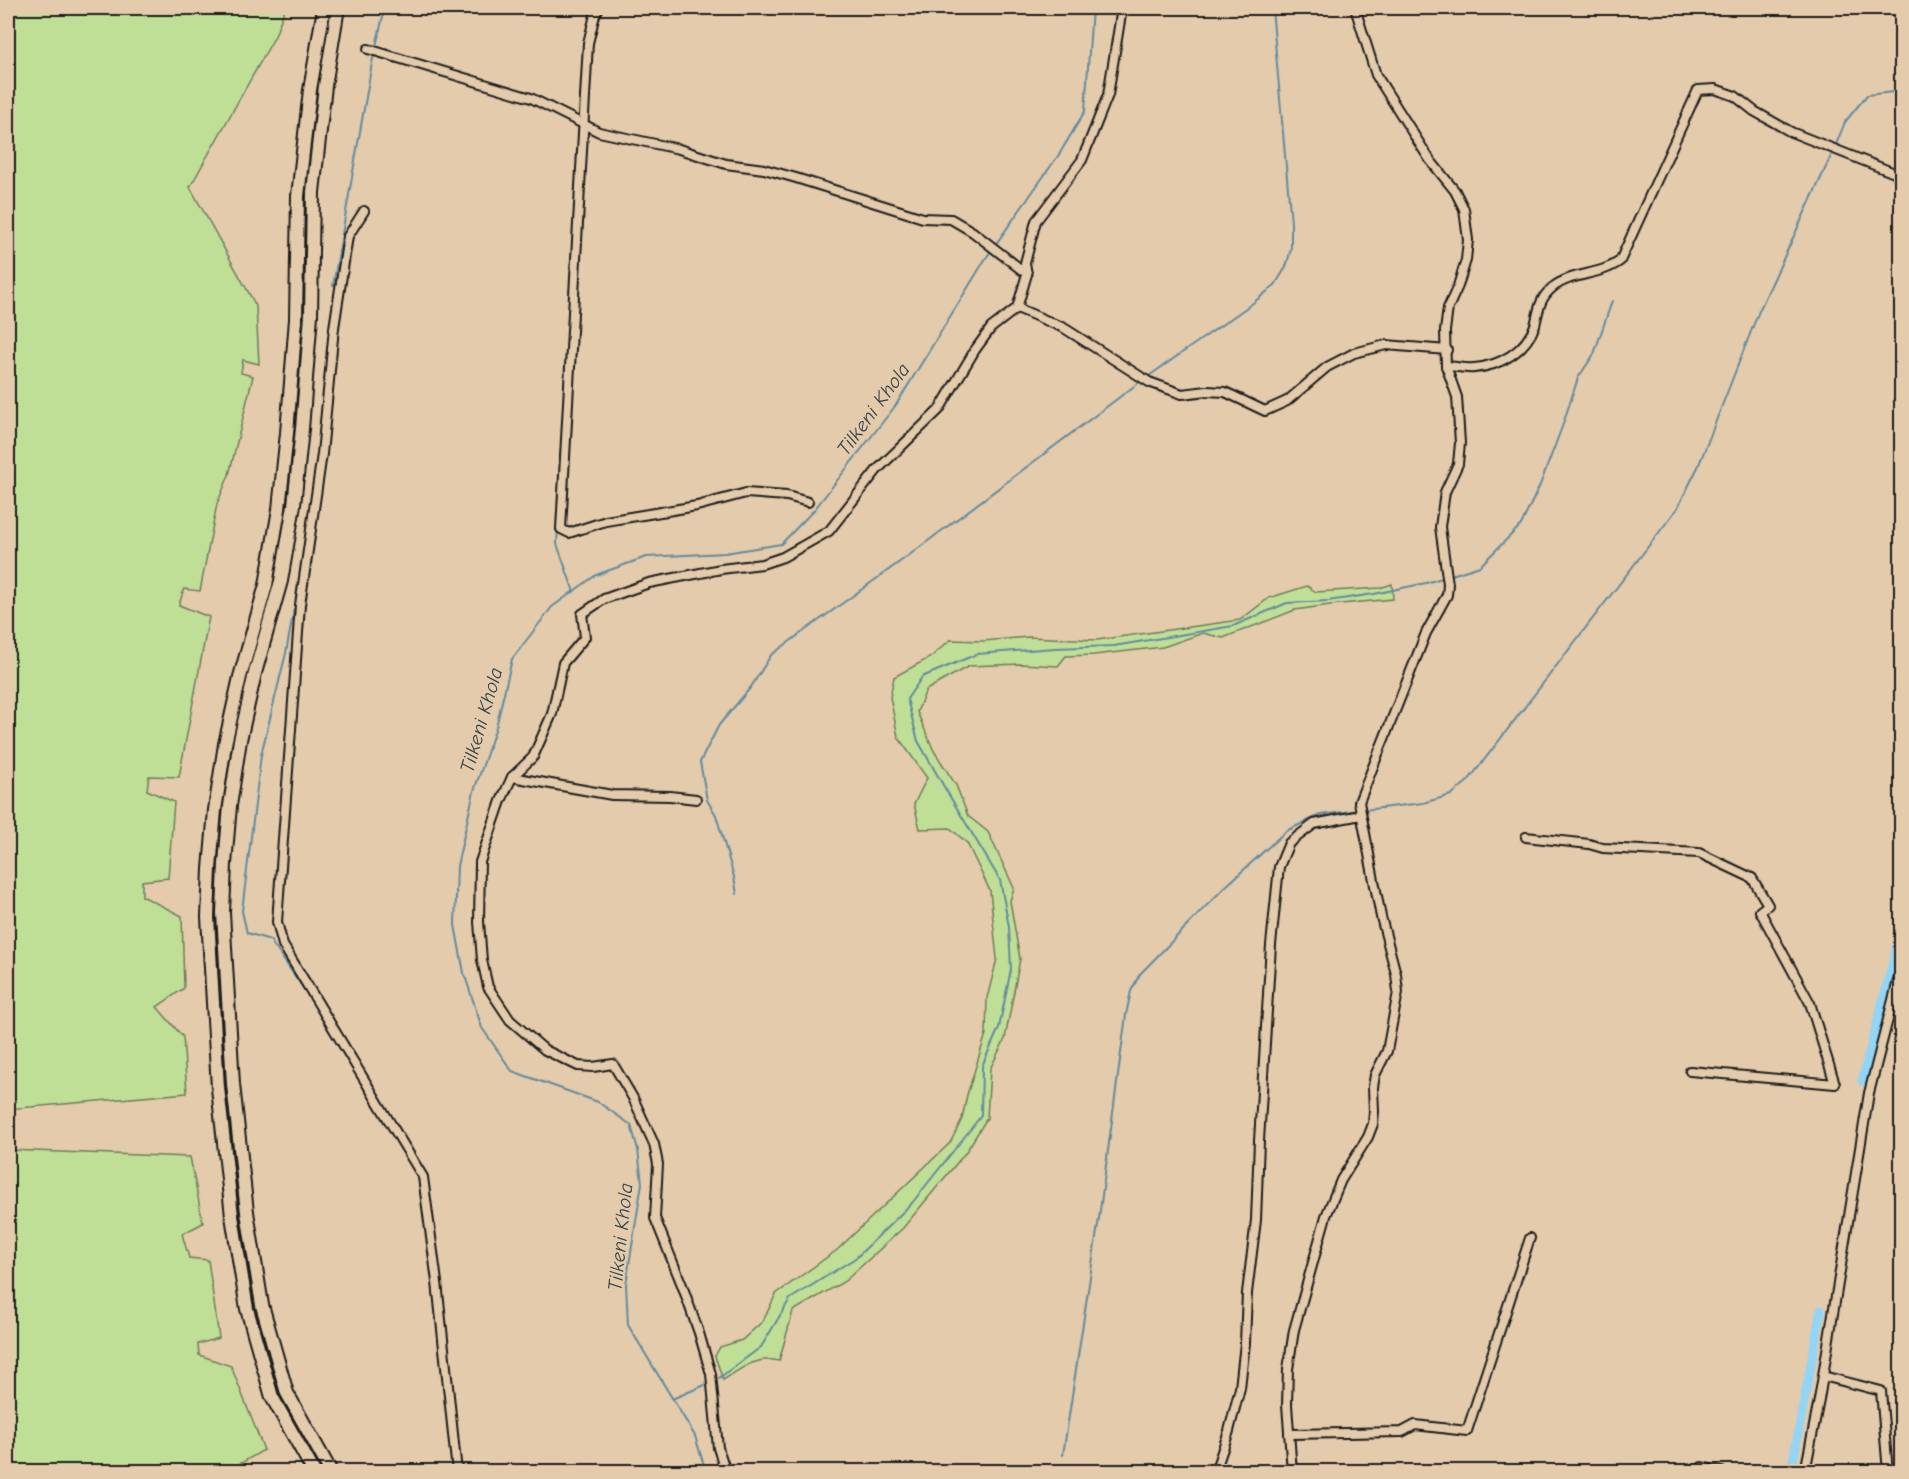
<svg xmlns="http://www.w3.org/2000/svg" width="1909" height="1479" font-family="'Comic Neue',sans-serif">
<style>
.green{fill:#bfde96;stroke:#6e7d59;stroke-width:1.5}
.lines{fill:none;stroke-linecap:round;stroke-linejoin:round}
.stream{stroke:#638b9e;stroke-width:2}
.canal{stroke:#93d5f5;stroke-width:9}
.street-casing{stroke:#1c1c1c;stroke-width:12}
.primary-casing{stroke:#1c1c1c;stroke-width:16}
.street{stroke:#e3cbac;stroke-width:8}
.primary{stroke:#e3cbac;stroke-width:12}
.labels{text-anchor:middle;stroke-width:4.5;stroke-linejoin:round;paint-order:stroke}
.water-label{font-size:20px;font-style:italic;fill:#344147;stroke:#e3cbac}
</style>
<rect width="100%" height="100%" fill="#e3cbac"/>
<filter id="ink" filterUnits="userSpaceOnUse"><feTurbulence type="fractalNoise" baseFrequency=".0167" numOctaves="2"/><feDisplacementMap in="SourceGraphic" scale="12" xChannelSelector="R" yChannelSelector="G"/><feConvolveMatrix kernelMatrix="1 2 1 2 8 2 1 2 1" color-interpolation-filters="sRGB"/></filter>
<g filter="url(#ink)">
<g class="green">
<polygon points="8,8 285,8 275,36 190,187 256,306 259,364 243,360 241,373 253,376 229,475 217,504 200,591 184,589 179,605 209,617 179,777 149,776 147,790 174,802 168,878 142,881 142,896 182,916 184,988 157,1007 183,1037 187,1093 8,1109"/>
<path d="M1392,584L1393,599L1330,605L1295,610L1223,638L1203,633L1163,647L1094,655L1066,656L1058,666L1021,664L969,666L926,690L917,712L934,751L956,785L968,816L988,832L1014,888L1010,901L1020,959L1005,1039L990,1069L987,1118L966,1152L903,1228L845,1281L793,1311L779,1361C756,1356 742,1368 723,1380L715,1356L720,1347L742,1340L763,1321L776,1294L837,1250L950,1143L962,1119L967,1095L986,1034L987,998L997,959L990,891L967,843L950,828L920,829L914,804L927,778L898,737L890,697L894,677L931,657L950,640L983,641L1028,637L1097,640L1240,620L1269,598L1307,586L1316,592L1380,588Z"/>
<polygon points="8,1150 190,1157 203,1223 182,1234 189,1258 208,1260 219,1338 198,1344 199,1355 231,1366 264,1450 232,1468 233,1471 8,1471"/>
</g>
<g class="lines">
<g class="stream">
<polyline points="587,32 594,8"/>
<polyline points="1835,147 1845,122 1867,95 1902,91"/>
<polyline points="333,286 372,63 385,8"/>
<polyline points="1146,378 1253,303 1275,285 1286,267 1291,249 1291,223 1272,8"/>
<polyline points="560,484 569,310"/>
<polyline points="558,528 557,544 574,592"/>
<polyline points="294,609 286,653 261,755 242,911 247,933 270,940 319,1011"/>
<polyline points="1364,810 1423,803 1451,795 1468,781 1677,509 1698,467 1759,311 1833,152"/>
<polyline points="737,894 734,877 716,815 707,800 700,762 719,725 751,687 771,655 912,553 1141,381"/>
<polyline points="431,1264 434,1288"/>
<polyline points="719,1378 761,1347 790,1299 857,1257 912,1203 981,1116 982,1066 999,1028 1011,969 1009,927 1000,880 943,785 918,741 907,699 922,677 977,654 1055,648 1114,646 1233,626 1287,603 1328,601 1374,594 1426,583 1480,566 1521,525 1540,485 1562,427 1578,378 1594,354 1612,301"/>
<polyline points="672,1399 705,1385"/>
<polyline points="1063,1455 1099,1218 1126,1015 1131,991 1140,974 1224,888 1286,831 1320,815 1358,810"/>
<polyline points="706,1472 695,1436 628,1325 626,1284 642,1183 638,1150 631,1125 598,1102 512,1071 482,1028 464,973 455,925 457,866 474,791 496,727 512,659 552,607 596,575 646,557 725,553 781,544 814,510 896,405 986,258 1060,153 1085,111 1092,8"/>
</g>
<g class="canal">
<polyline points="1862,1081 1902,928"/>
<polyline points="1791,1472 1821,1310"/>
</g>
<g class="street-casing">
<g id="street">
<polyline points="599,8 595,15 588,43 561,529 569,533 606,521 697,506 746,493 787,496 808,502"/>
<polyline points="1122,8 1108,95 1082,160 1036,221 1025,263 1027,274 1017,308 1064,328 1149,382 1182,394 1207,391 1225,392 1265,411 1287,401 1327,367 1354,353 1386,345 1447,350"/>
<polyline points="368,49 531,98 599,132 679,149 726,164 764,169 796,178 923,218 951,219 973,232 1027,274"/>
<polyline points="364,211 348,236 334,328 322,454 300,605 277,922 283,945 423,1177 437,1282 457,1472"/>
<path d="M1446,366C1455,366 1465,369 1474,368C1500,366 1526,351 1535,325C1539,310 1539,299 1552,288C1571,272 1600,276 1620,261L1698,90L1715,89L1735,96L1754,111L1791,132L1902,176"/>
<polyline points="512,777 612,795 670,796 696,799"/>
<polyline points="1526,837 1589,844 1603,848 1699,853 1752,878 1768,905 1760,911 1810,1003 1835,1084 1690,1071"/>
<polyline points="1823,1376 1881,1391 1888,1472"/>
<polyline points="1289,1434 1402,1432 1415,1425 1467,1431 1530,1238"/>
<polyline points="1702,1467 1722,1472"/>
<polyline points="726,1472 718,1448 711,1374 699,1333 682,1285 655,1218 658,1164 654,1144 633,1098 613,1064 593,1067 578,1066 545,1050 510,1020 488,987 482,960 479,922 480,862 501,801 512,777 533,757 552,714 563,663 585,637 582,614 604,599 649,583 721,569 762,564 783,557 829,531 877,470 939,410 975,350 991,328 1017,308"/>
<polyline points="1215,1472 1229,1431 1240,1388 1245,1343 1247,1293 1256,1220 1259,1141 1271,945 1279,867 1289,843 1314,824 1361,815"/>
<polyline points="1292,1472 1287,1405 1288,1369 1294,1330 1326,1216 1341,1180 1368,1137 1373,1124 1374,1111 1373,1087 1375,1075 1387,1051 1398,992 1396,974 1381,917 1359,802 1426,633 1447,595 1448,584 1440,527 1445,492 1458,464 1460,443 1457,397 1446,366 1445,331 1448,308 1458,286 1466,260 1468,240 1464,209 1455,191 1430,160 1376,75 1355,8"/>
<polyline points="1805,1472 1819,1400 1869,1093 1902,965"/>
</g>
</g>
<g class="primary-casing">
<g id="primary">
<polyline points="314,1472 272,1397 247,1309 232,1216 218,1088 208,917 210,869 215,810 225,744 240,677 266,585 279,509 287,433 296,319 298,196 310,90 324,8"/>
<polyline points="331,1472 287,1393 262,1305 247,1212 233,1084 223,913 225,864 230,806 240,740 255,673 281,581 294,505 302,429 311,315 313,192 325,86 338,8"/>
</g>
</g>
<use href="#street" class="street"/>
<use href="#primary" class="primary"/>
</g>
</g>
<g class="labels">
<g class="water-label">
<text transform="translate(873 409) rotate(-54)" y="7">Tilkeni Khola</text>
<text transform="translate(481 720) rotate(-74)" y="7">Tilkeni Khola</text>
<text transform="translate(620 1237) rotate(-84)" y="7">Tilkeni Khola</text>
</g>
</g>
<rect width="1909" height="1479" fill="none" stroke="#e3cbac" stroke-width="30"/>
<rect x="15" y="15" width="1879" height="1449" fill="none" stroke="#1c1c1c" stroke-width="2" filter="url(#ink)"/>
</svg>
